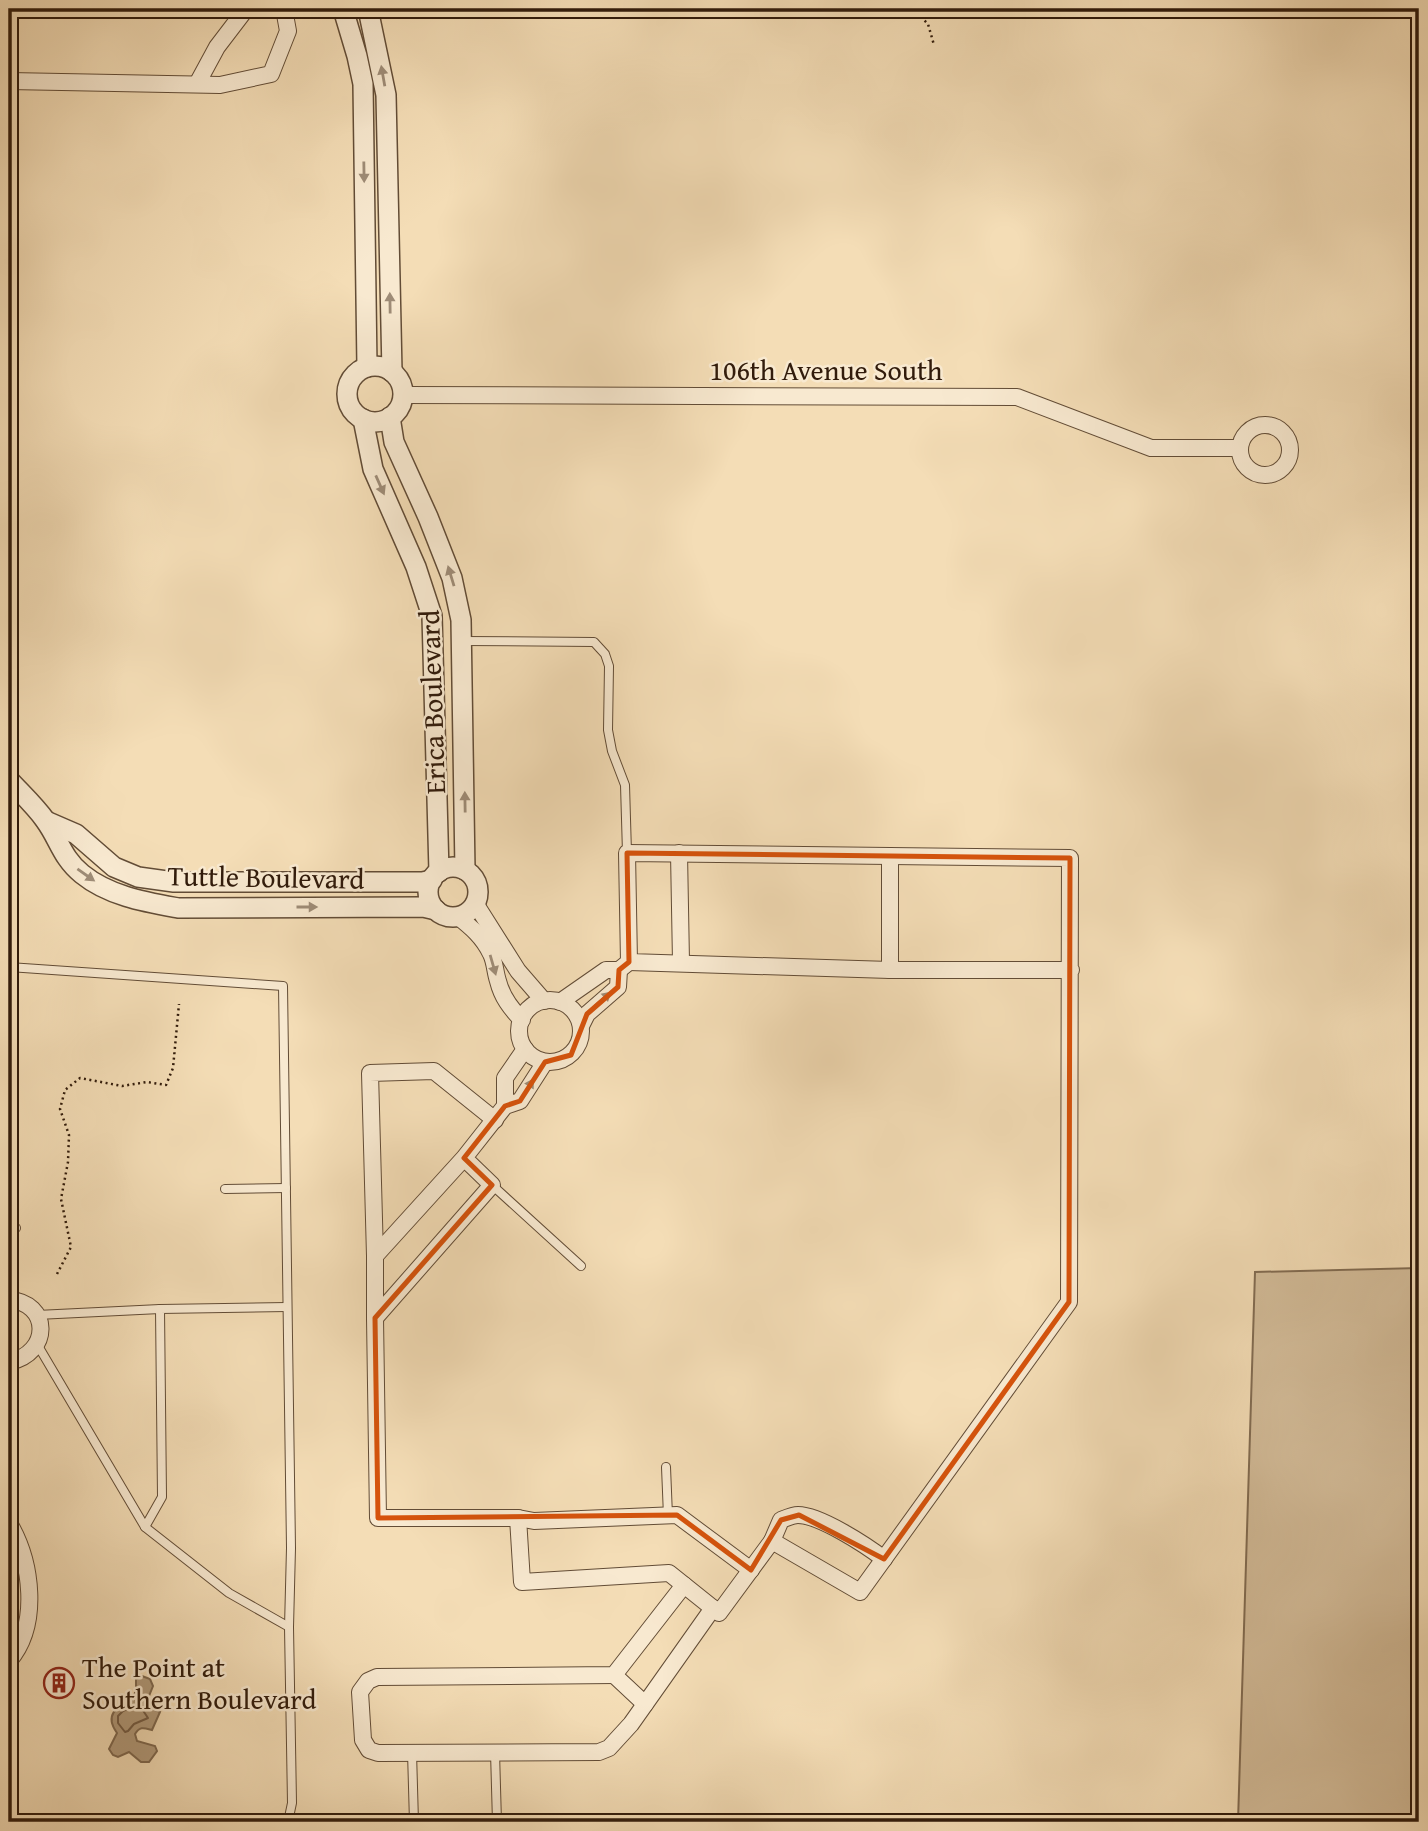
<svg xmlns="http://www.w3.org/2000/svg" width="1428" height="1831" font-family="'Gentium Book Plus',serif">
<style>
.green{fill:#d3bc99;stroke:#826c52;stroke-width:2}
.water{fill:#b29b7c;stroke:#7e684f;stroke-width:2}
.lines{fill:none;stroke-linecap:round;stroke-linejoin:round}
.shore{stroke:#725b44;stroke-width:2}
.service-casing{stroke:#624c36;stroke-width:10}
.minor-casing{stroke:#624c36;stroke-width:18}
.tertiary-casing{stroke:#624c36;stroke-width:22}
.path{stroke:#311b0b;stroke-width:2.5;stroke-dasharray:2 3.5;stroke-linecap:butt}
.service{stroke:#f8e9d0;stroke-width:8}
.minor{stroke:#f8e9d0;stroke-width:16}
.tertiary{stroke:#f8e9d0;stroke-width:19}
.oneway{fill:#9e8c77}
.marked{fill:none;stroke:#d6530c;stroke-width:5;stroke-linejoin:round}
.labels{text-anchor:middle;stroke-width:5;stroke-linejoin:round;paint-order:stroke}
.street-label{font-size:28px;fill:#311b0b;stroke:#f8e9d0}
.poi-label{font-size:28px;fill:#311b0b;stroke:#f8e9d0;text-anchor:start}
</style>
<rect width="100%" height="100%" fill="#f4ddb6"/>
<filter id="stains"><feTurbulence type="fractalNoise" baseFrequency=".00286" numOctaves="4"/><feColorMatrix values="0 0 0 0 .2 0 0 0 0 .09 0 0 0 0 .02 0 0 0 .5 -.17"/></filter>
<radialGradient id="worn" r=".72"><stop offset=".6" stop-color="#630" stop-opacity="0"/><stop offset="1" stop-color="#630" stop-opacity=".3"/></radialGradient>
<polygon class="green" points="1419,1268 1419,1822 1238,1822 1255,1272"/>
<path class="water" d="M142,1676L150,1679L153,1686L147,1701L148,1707L160,1712L152,1730C144,1728 140,1726 135,1734L137,1741L155,1746L157,1751L149,1762H141L129,1752L118,1757L113,1755L109,1749L117,1733C104,1715 116,1707 132,1700L136,1690V1679Z"/>
<g class="lines">
<polygon class="shore" points="136,1705 140,1706 148,1718 134,1724 128,1731 125,1732 118,1723 118,1716 123,1711"/>
<g class="service-casing">
<g id="service">
<polyline points="462,641 594,642 605,654 609,666 608,730 612,751 625,785 627,853"/>
<polyline points="9,967 283,986 291,1548 289,1627"/>
<polyline points="492,1185 581,1266"/>
<polyline points="225,1189 286,1188"/>
<polyline points="9,1228 16,1228"/>
<polyline points="37,1315 160,1309"/>
<polyline points="37,1344 145,1527 229,1593 289,1627 292,1803 288,1822"/>
<polyline points="666,1467 668,1516"/>
<polyline points="145,1527 162,1497 160,1309 287,1307"/>
<polyline points="412,1752 414,1822"/>
<polyline points="495,1752 497,1822"/>
</g>
</g>
<g class="minor-casing">
<g id="minor">
<polyline points="9,81 220,85 271,74 288,31 284,9"/>
<polyline points="197,84 217,47 246,9"/>
<polyline points="403,395 1017,397 1151,448 1240,448"/>
<circle cx="1265" cy="450" r="25"/>
<polyline points="679,853 681,962"/>
<polyline points="890,856 890,970"/>
<polyline points="475,903 518,971 544,1001"/>
<path d="M457,916C471,927 483,937 491,954C495,962 495,972 498,981C502,997 510,1008 522,1020"/>
<circle cx="550" cy="1031" r="31"/>
<polyline points="560,1002 606,970 619,970 629,962"/>
<polyline points="581,1026 587,1014 618,987 619,970"/>
<polyline points="505,1106 505,1078 525,1049"/>
<polyline points="464,1158 492,1185 375,1318 375,1256 464,1158 505,1106 520,1101 545,1062"/>
<polyline points="375,1256 370,1073 434,1071 495,1120"/>
<path d="M9,1300C50,1302 52,1353 9,1362"/>
<polyline points="375,1318 378,1518 518,1518 522,1582 669,1573 719,1613 772,1541 860,1592 1069,1302 1070,858 627,853 629,962 890,970 1071,970"/>
<polyline points="518,1518 534,1521 677,1515 751,1570"/>
<path d="M9,1523C32,1562 40,1625 9,1661"/>
<path d="M772,1541L781,1520C786,1518 793,1515 798,1515C820,1515 867,1546 884,1559"/>
<polyline points="684,1585 614,1675 377,1677 368,1681 360,1692 363,1740 369,1750 378,1753 599,1752 609,1748 631,1724 713,1608"/>
<polyline points="614,1675 645,1704"/>
</g>
</g>
<g class="tertiary-casing">
<g id="tertiary">
<polyline points="343,9 357,56 363,84 367,367"/>
<polyline points="368,9 386,95 392,372"/>
<circle cx="375" cy="394" r="28"/>
<polyline points="390,417 394,442 428,517 452,578 461,620 465,870"/>
<polyline points="363,419 373,469 416,567 432,616 439,872"/>
<path d="M9,780C21,793 35,806 45,820C59,839 62,858 82,874C109,896 145,902 178,908L423,907L436,910"/>
<polyline points="46,821 76,834 114,867 138,877 174,882 422,882 432,880"/>
<circle cx="453" cy="892" r="25"/>
</g>
</g>
<g class="path">
<polyline points="913,9 928,24 934,45"/>
<polyline points="57,1274 71,1247 61,1199 68,1162 69,1135 60,1109 65,1090 80,1078 122,1086 147,1082 166,1085 173,1068 179,1004"/>
</g>
<use href="#service" class="service"/>
<use href="#minor" class="minor"/>
<use href="#tertiary" class="tertiary"/>
</g>
<defs><path id="oneway-solid" d="M-6-.8H1V-3.2L6.5 0L1 3.2V.8H-6Z" transform="scale(1.75)"/></defs>
<g class="oneway">
<use href="#oneway-solid" transform="translate(383 76) rotate(-100)"/>
<use href="#oneway-solid" transform="translate(364 172) rotate(89)"/>
<use href="#oneway-solid" transform="translate(390 303) rotate(-91)"/>
<use href="#oneway-solid" transform="translate(380 485) rotate(66)"/>
<use href="#oneway-solid" transform="translate(451 576) rotate(-107)"/>
<use href="#oneway-solid" transform="translate(465 802) rotate(-91)"/>
<use href="#oneway-solid" transform="translate(86 875) rotate(35)"/>
<use href="#oneway-solid" transform="translate(307 907)"/>
<use href="#oneway-solid" transform="translate(493 965) rotate(74)"/>
<use href="#oneway-solid" transform="translate(603 999) rotate(-41)"/>
<use href="#oneway-solid" transform="translate(528 1088) rotate(-59)"/>
</g>
<path class="marked" d="M627,853L1070,858L1069,1302L884,1559L799,1515L781,1520L751,1570L677,1515L378,1518L375,1318L492,1185L464,1158L505,1106L520,1101L545,1062L571,1055L587,1014L618,987L619,970L629,962Z"/>
<defs>
<g id="building-ring" transform="scale(1.575)"><circle r="9.5" fill="#f8e9d0" stroke="#8f2418" stroke-width="1.5"/><path d="M-4-6H4V6H1V3H-1V6H-4ZM-2.5-4.3h1.7v1.8h-1.7ZM.8-4.3h1.7v1.8H.8ZM-2.5-1h1.7V.8h-1.7ZM.8-1h1.7V.8H.8Z" fill="#8f2418"/></g>
</defs>
<g fill-rule="evenodd">
<use href="#building-ring" x="59" y="1683"/>
</g>
<g class="labels">
<g class="street-label">
<text x="826" y="380">106th Avenue South</text>
<text transform="translate(432 702) rotate(-92)" y="10">Erica Boulevard</text>
<text transform="translate(266 877) rotate(1)" y="10">Tuttle Boulevard</text>
</g>
<g class="poi-label">
<text x="82" y="1677">The Point at<tspan x="82" dy="32">Southern Boulevard</tspan></text>
</g>
</g>
<rect width="1428" height="1831" fill="none" stroke="#f4ddb6" stroke-width="35"/>
<rect x="10" y="10" width="1407" height="1810" fill="none" stroke="#311b0b" stroke-width="3.5"/>
<rect x="18" y="18" width="1393" height="1796" fill="none" stroke="#311b0b" stroke-width="2"/>
<rect width="100%" height="100%" filter="url(#stains)"/>
<rect width="100%" height="100%" fill="url(#worn)"/>
</svg>
